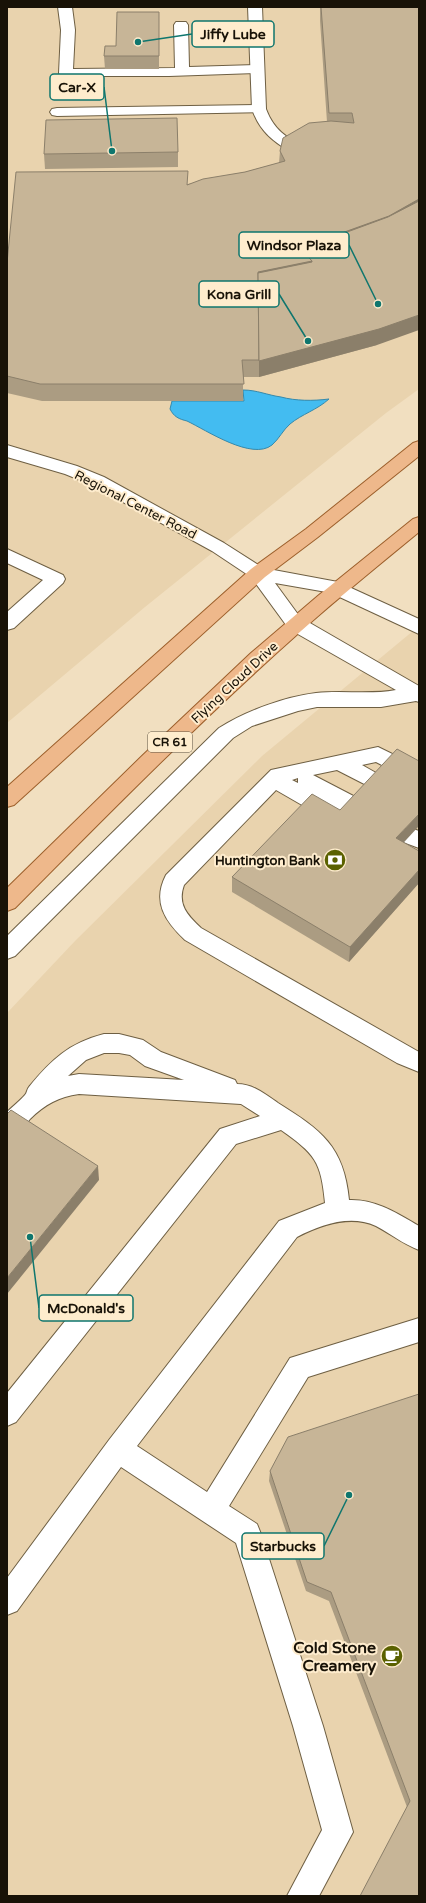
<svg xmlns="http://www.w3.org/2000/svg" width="426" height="1903" font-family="'Varela Round',sans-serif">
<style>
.built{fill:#e9d3ae}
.water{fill:#43bcf1;stroke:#3689ab}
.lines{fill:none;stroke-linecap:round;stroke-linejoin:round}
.lane-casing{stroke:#6e5f43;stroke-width:2}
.street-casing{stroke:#6e5f43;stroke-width:2}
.secondary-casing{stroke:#6e5f43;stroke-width:2}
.primary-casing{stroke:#9c5f2b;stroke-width:2}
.lane{fill:#fff;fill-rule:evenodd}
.street{fill:#fff;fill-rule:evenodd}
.secondary{fill:#fff;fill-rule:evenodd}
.primary{fill:#eeb88b;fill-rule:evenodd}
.wall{fill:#ab9c82}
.shaded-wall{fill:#8b7f6a}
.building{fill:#c7b597;stroke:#8b7f6a}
.labels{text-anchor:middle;stroke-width:4;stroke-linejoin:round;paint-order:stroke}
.shield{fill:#feeccd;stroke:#5d5342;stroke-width:1}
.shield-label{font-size:12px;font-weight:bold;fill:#181207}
.street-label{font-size:13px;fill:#181207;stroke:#feeccd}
.poi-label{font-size:13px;font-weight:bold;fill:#181207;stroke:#feeccd;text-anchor:end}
.near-poi-label{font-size:16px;font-weight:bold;fill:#181207;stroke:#feeccd;text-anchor:end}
.leader{fill:none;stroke:#0f766e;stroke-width:1.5}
.callout-dot{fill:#0f766e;stroke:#feeccd;stroke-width:1.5}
.callout{fill:#feeccd;stroke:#0f766e;stroke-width:1.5}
.callout-label{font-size:14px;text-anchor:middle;font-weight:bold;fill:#181207}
</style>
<rect width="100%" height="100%" fill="#f1dfc0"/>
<g class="built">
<polygon points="7,7 419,7 419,389 386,413 145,607 7,723"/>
<polygon points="419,626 419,1896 7,1896 7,1013 75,941 262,756"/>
</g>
<path class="water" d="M243,390C257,390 267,395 281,397C296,401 313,401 329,399C317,410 302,414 290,424C283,430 279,439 272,445C252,461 206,430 187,421C179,419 174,417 170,409L172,401H244Z"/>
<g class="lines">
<g class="lane-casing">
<g id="lane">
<polygon points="58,7 72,7 75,30 73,69 175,68 174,25 176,22 186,22 188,25 189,67 257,65 262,66 264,69 262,72 257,73 169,76 61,76 59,73 61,30"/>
<polygon points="259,105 264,106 266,109 264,112 57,116 52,115 50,112 52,109 57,108"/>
<polygon points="7,549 63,575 65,579 63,583 14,628 7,630 7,612 43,580 7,563"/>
<polygon points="338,582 419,619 419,634 331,593 329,588 331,583"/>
<path d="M296,617L303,619L419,686V702L416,701L381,707H317L298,711L252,726L233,738L15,956L7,959V936L219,728C246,711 284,697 316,693C343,690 369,695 396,690L289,629L287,624L289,619Z"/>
<path d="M378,747L419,767V784L376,762L362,765L385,778L388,783L385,788L378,791L337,770L313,775L363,801L366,807L363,813L356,815L343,809L345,814L342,820L335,822L328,820L276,790L184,885C177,904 187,915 201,928L419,1052V1072L397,1063L185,940C165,921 152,902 166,875L271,770ZM298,778V783L292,780Z"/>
<polygon points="410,828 419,831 419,848 403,842 400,836 403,830"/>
<path d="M104,1034H119L143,1040L161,1052L235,1080L237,1084C253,1084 265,1094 278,1103C321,1130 344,1146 349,1200C375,1199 397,1213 419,1226V1250C403,1244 391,1234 376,1226C350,1214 320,1225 297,1237L137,1446L207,1492L290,1358L419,1318V1342L308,1377L229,1506L257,1524L261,1534L323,1726L353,1832L319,1896H287L322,1830L293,1726L236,1543L121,1467L17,1611L7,1615V1578L109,1440L279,1221L325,1203C321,1161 315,1154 281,1130L236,1144L16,1422L7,1426V1393L220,1129L260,1116L241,1104L79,1094C59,1097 45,1104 30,1119C23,1128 18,1135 7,1139V1112C13,1106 20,1101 25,1095C27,1093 27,1089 29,1087C51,1060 69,1043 104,1034ZM104,1053H119L130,1055L145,1066L184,1080L79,1074L68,1076L86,1060Z"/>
</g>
</g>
<g class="street-casing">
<path id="street" d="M248,7H262L266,109C275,133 290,139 311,151L313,154L311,157C303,159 298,156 291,152C272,141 259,130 252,109Z"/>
</g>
<g class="secondary-casing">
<polygon id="secondary" points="7,445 77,466 104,477 224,543 263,568 338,582 345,583 347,588 345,593 338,594 275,583 305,624 303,629 296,631 289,629 251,577 212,551 92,485 65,474 7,457"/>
</g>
<g class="primary-casing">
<g id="primary">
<polygon points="419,441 419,456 318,537 265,577 14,805 7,807 7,787 251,569 306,529 413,443"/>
<path d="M419,517V532C379,565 339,597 301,631C202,719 108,814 15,908L7,911V888L142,756L251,653L319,595L413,519Z"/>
</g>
</g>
<use href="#lane" class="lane"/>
<use href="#street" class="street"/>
<use href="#secondary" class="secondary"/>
<use href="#primary" class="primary"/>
</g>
<g class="wall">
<polygon points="320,7 419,7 377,345 259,377 243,377 243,401 42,401 7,393 7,263 188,184 245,172 279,163 280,151 327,122 320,21"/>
<polygon points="159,25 159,69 105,69 104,56"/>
<polygon points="178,152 178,167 45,169 44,154"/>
<polygon points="340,810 419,851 419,883 349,962 232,892 232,877"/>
<polygon points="419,1394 419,1896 407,1807 329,1601 306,1591 269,1481 270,1471"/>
</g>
<g class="shaded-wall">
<polygon points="419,199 419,215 312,261 311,278 259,289 258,272 300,248"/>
<polygon points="419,315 419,330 377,345 259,377 259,361"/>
<polygon points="419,814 419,826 394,853 396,838"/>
<polygon points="419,870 419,883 349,962 350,947"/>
<polygon points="98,1166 99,1180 7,1294 7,1278"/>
</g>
<g class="building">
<polygon points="321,7 419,7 419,199 389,216 300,248 312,261 258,272 259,360 242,360 244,384 40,384 7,376 7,263 16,172 188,171 187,185 203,179 245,172 285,161 280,151 283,138 309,123 331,121 354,123 352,113 329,113"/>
<polygon points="117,12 159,12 159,56 104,56 105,46 116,46"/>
<polygon points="177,118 178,152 44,154 46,120"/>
<polygon points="419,201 419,315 379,329 259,361 258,273 312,262 312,261 301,249 388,217"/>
<polygon points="397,749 419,761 419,814 396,838 419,851 419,870 350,947 232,877 312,794 340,810"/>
<polygon points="11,1110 98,1166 7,1278 7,1114"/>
<polygon points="419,1394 419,1896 360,1896 410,1801 331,1592 307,1582 270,1471 288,1437"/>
</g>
<defs>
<g id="bank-disc" transform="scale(1.15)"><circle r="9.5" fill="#5a6100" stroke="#feeccd"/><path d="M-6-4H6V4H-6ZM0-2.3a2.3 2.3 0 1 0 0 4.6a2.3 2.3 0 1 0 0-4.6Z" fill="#fff"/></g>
<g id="cafe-disc" transform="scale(1.15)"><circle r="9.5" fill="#5a6100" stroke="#feeccd"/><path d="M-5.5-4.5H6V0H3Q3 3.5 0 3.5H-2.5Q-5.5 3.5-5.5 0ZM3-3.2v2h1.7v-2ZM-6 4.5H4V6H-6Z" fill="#fff"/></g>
</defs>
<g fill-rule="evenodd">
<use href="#bank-disc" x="335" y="860"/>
<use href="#cafe-disc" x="392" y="1656"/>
</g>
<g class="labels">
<rect class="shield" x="148" y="732" width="44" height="20" rx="3"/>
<g class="shield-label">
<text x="170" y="746">CR 61</text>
</g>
<g class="street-label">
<text transform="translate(136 504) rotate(27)" y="5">Regional Center Road</text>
<text transform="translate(234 682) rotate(-43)" y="5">Flying Cloud Drive</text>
</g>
<g class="poi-label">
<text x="320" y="865">Huntington Bank</text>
</g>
<g class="near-poi-label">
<text x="376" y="1653">Cold Stone<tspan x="376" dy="18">Creamery</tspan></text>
</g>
</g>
<path class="leader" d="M138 42L192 34M112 151L104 87M378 304L349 245M308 341L279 294M30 1237L39 1308M349 1495L324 1546"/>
<g class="callout-dot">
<circle cx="138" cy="42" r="4"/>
<circle cx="112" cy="151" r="4"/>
<circle cx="378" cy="304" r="4"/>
<circle cx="308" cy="341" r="4"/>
<circle cx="30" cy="1237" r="4"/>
<circle cx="349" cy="1495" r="4"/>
</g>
<g class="callout">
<rect x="192" y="21" width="82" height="26" rx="4"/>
<rect x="50" y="74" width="54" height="26" rx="4"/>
<rect x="239" y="232" width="110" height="26" rx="4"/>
<rect x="199" y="281" width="80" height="26" rx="4"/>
<rect x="39" y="1295" width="94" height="26" rx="4"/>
<rect x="242" y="1533" width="82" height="26" rx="4"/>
</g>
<g class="callout-label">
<text x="233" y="39">Jiffy Lube</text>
<text x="77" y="92">Car-X</text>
<text x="294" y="250">Windsor Plaza</text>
<text x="239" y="299">Kona Grill</text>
<text x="86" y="1313">McDonald's</text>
<text x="283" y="1551">Starbucks</text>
</g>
<rect width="426" height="1903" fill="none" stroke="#181207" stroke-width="16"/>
</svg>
